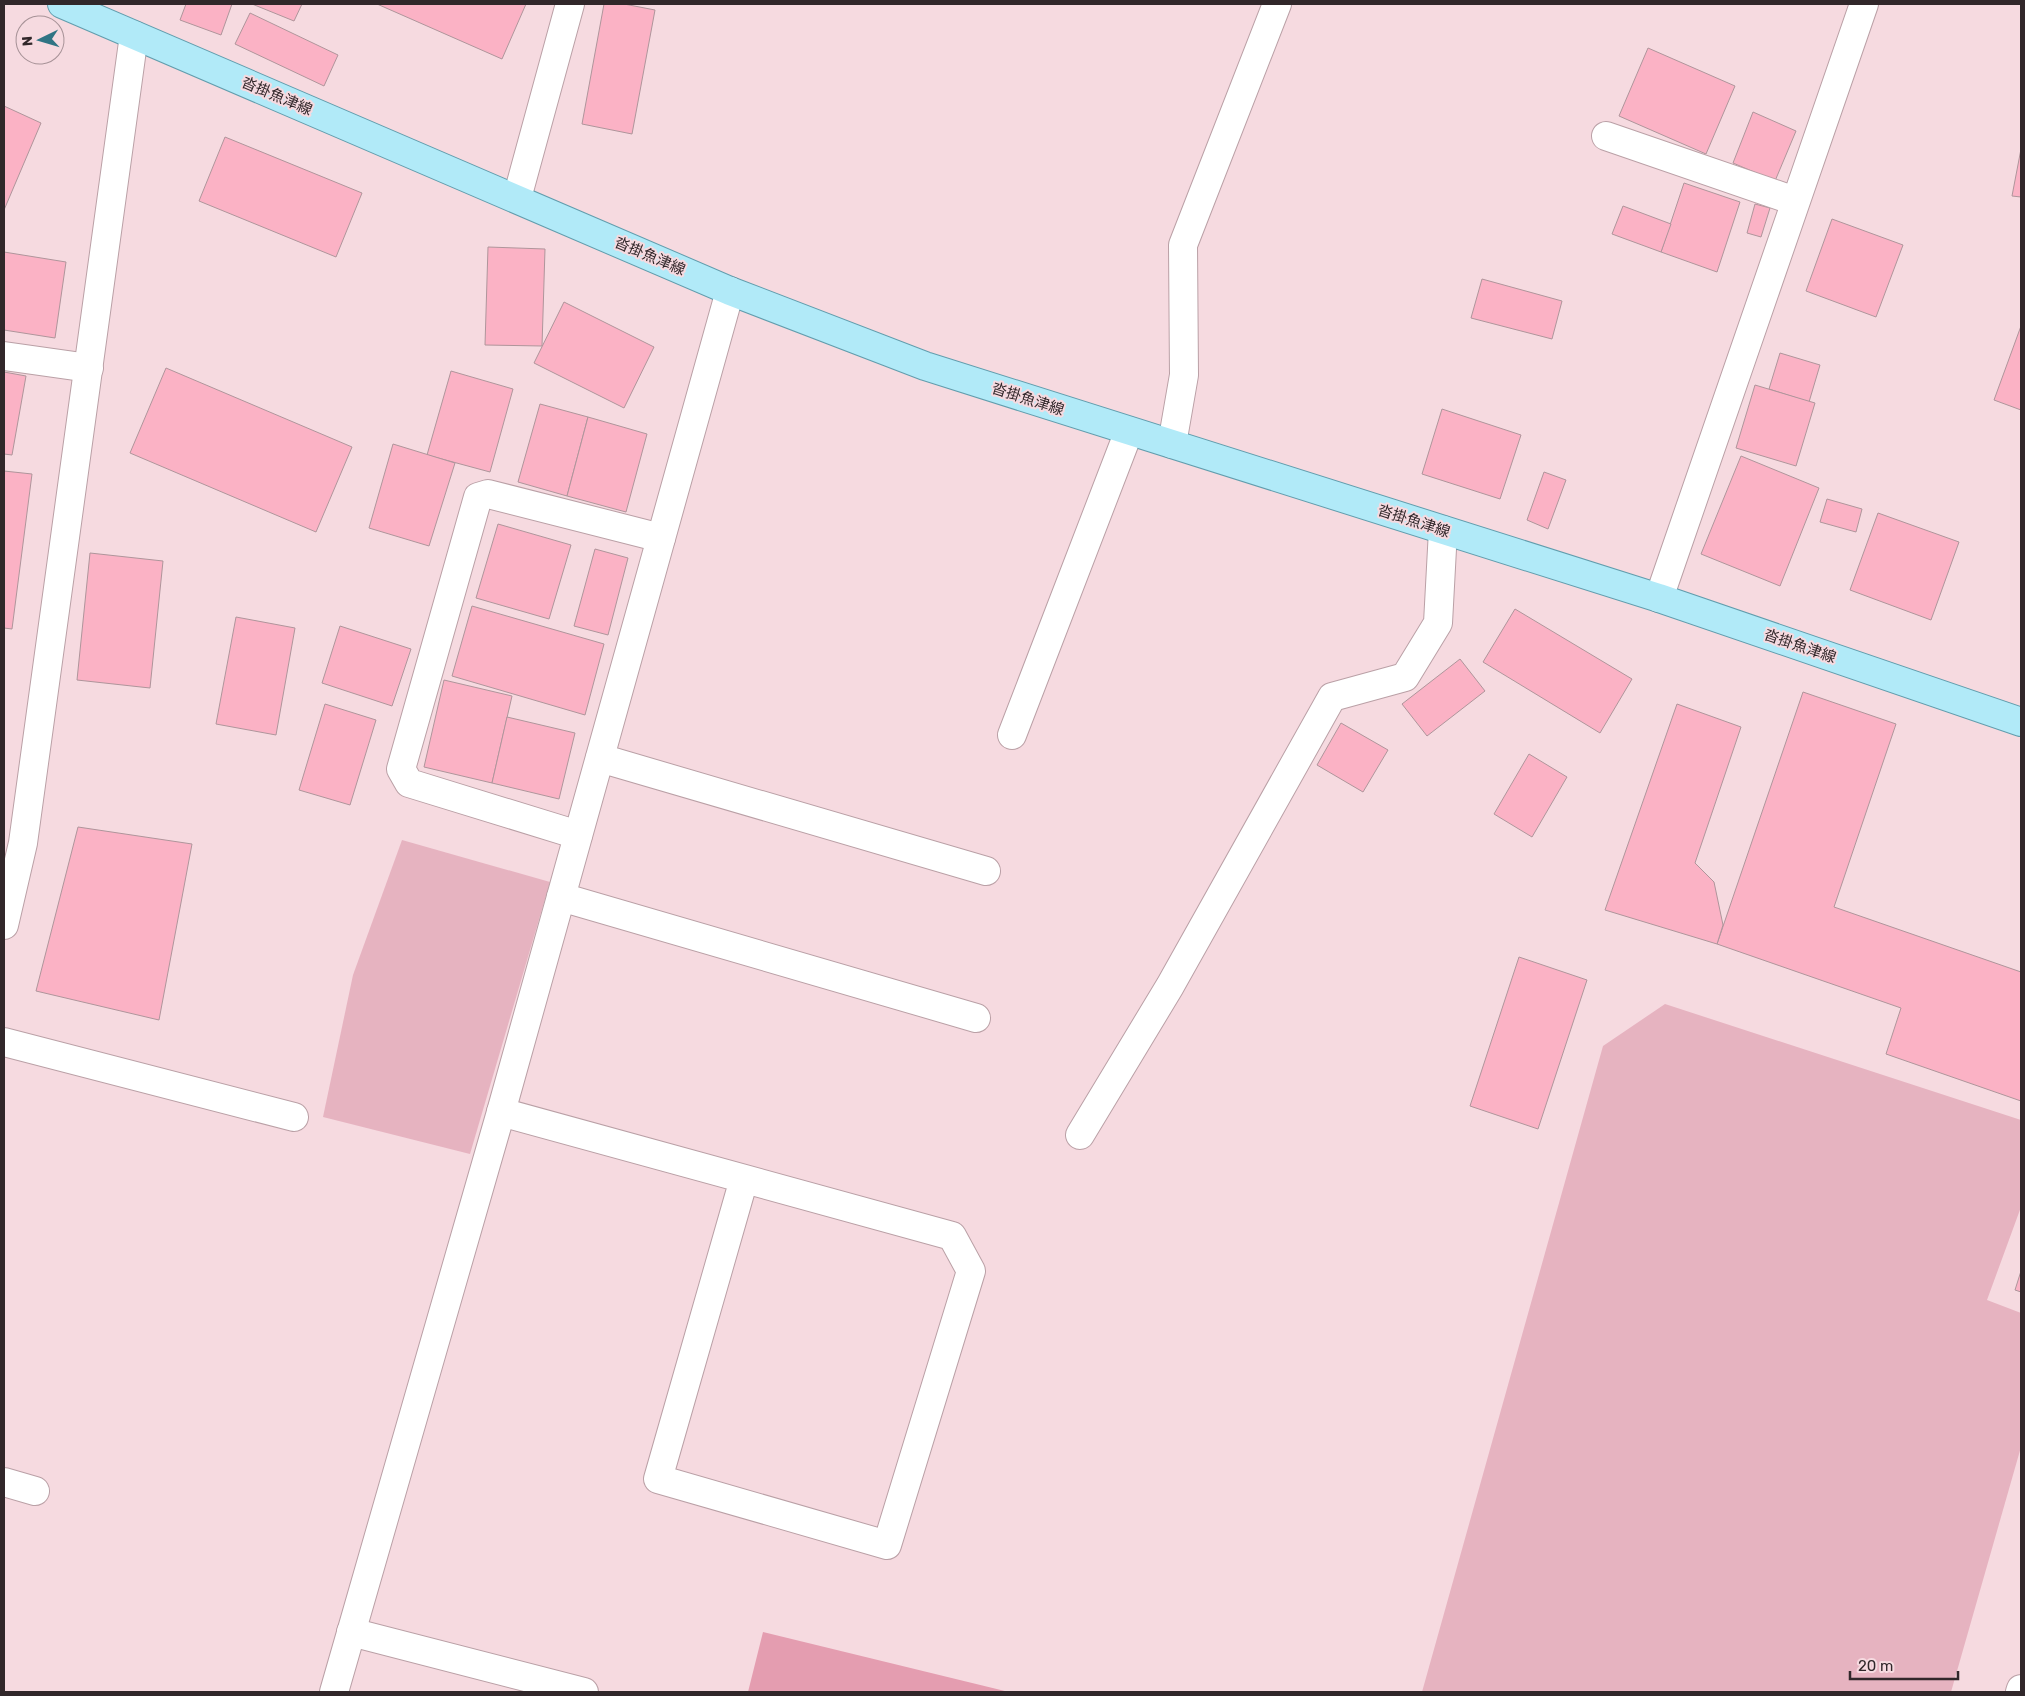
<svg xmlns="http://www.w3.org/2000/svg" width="2025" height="1696" font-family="Rubik,'Noto Sans JP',sans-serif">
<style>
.green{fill:#e6b3c0}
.forest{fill:#e49db0}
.building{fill:#fbb2c5;stroke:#af959b}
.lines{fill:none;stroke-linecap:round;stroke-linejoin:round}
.minor-casing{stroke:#baa0a6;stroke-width:30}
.major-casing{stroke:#629dad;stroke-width:30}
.minor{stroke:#fff;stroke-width:28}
.major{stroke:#b1eaf8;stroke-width:28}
.labels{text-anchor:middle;stroke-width:4;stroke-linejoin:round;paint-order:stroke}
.street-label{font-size:15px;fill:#31272a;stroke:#f6dae0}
</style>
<rect width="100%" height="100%" fill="#f6dae0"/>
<g class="green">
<polygon points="402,840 550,882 470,1154 323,1117 353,975"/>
<polygon points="1665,1004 2021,1120 2021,1207 1987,1300 2021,1313 2021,1447 1951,1692 1422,1692 1603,1046"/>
</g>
<polygon class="forest" points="763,1632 1009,1692 748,1692"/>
<g class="building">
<polygon points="186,4 232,4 221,35 180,20"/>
<polygon points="252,4 302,4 294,21"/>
<polygon points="377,4 526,4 502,59"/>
<polygon points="604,4 624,4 655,10 632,134 582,124"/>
<polygon points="250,13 338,55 324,86 235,44"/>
<polygon points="1648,48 1735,86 1706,154 1619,116"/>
<polygon points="4,106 41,123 4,210"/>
<polygon points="1753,112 1796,131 1775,181 1733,163"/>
<polygon points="225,137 362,193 336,257 199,201"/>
<polygon points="2021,149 2021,197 2012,196"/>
<polygon points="1684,183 1740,202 1717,272 1661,252"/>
<polygon points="1755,204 1770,208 1761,237 1747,233"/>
<polygon points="1623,206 1671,224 1661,252 1612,234"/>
<polygon points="1832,219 1903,245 1876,317 1806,291"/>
<polygon points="488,247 545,249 542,346 485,345"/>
<polygon points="4,252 66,262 55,338 4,330"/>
<polygon points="1482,279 1562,301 1552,339 1471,318"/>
<polygon points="564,302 654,347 624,408 534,363"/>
<polygon points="2021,326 2021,410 1994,400"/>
<polygon points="1780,353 1820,365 1809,402 1769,389"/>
<polygon points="166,368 352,447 316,532 130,453"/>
<polygon points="451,371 513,389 490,472 427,455"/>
<polygon points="4,372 26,376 12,455 4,454"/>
<polygon points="1755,385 1815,403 1796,466 1736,448"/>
<polygon points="540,404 588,417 567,496 518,482"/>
<polygon points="1442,409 1521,435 1500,499 1422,474"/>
<polygon points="588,417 647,434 626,512 567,496"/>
<polygon points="393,444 455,463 429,546 369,528"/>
<polygon points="1741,456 1819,488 1780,586 1701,554"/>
<polygon points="4,471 32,474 12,629 4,628"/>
<polygon points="1544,472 1566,480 1548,529 1527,520"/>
<polygon points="1827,499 1862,509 1856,532 1820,522"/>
<polygon points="1878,513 1959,542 1931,620 1850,590"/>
<polygon points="498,524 571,545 549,619 476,598"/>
<polygon points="595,549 628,558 608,635 574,626"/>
<polygon points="90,553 163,561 150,688 77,680"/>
<polygon points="472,606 604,644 585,715 452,676"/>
<polygon points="1515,609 1632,679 1600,733 1483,662"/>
<polygon points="236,617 295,628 276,735 216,724"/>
<polygon points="340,626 411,649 392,706 322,683"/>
<polygon points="1460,659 1485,691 1427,736 1402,704"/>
<polygon points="444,680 512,696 492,783 424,767"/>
<polygon points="1803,692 1896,724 1834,907 2021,972 2021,1101 1886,1054 1901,1008 1717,944"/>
<polygon points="325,704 376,720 350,805 299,790"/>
<polygon points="1677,704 1741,727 1695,863 1714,882 1723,925 1717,944 1605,910"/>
<polygon points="507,717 575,733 559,799 492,783"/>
<polygon points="1341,723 1388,750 1363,792 1317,765"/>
<polygon points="1529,754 1567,777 1532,837 1494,814"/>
<polygon points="78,827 192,844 159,1020 36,991"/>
<polygon points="1519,957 1587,980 1538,1129 1470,1106"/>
<polygon points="2021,1271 2021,1292 2015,1290"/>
</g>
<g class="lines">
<g class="minor-casing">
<g id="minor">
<polyline points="1606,136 1795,201"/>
<polyline points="517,198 570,4"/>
<polyline points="4,356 89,368"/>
<polyline points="1172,444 1184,375 1183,245 1277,4"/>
<polyline points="1659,598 1864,4"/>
<polyline points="1012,735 1129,431"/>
<polyline points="600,758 986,871"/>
<polyline points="578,835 409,783 401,769 478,497 488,494 661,538"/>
<polyline points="561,897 976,1018"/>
<polyline points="4,925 23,843 134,35"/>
<polyline points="4,1042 294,1117"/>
<polyline points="501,1112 952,1236 971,1271 887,1545 658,1479 744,1179"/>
<polyline points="1080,1135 1170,986 1332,697 1405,677 1438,623 1443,530"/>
<polyline points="4,1482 35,1491"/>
<polyline points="351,1632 584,1692"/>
<polyline points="334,1692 501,1112 730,291"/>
<polyline points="2020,1692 2021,1689"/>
</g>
</g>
<g class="major-casing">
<polyline id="major" points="62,4 730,291 925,366 1659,598 2021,722"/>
</g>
<use href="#minor" class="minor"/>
<use href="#major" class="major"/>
</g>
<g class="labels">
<g class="street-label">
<text transform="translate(277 96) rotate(23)" y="5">沓掛魚津線</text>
<text transform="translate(650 256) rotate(23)" y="5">沓掛魚津線</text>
<text transform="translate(1028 399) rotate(18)" y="5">沓掛魚津線</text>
<text transform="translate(1414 521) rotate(18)" y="5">沓掛魚津線</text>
<text transform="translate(1800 646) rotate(19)" y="5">沓掛魚津線</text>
</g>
</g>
<rect width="2025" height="1696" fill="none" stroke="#31272a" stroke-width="10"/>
<g transform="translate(40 40) rotate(265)"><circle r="24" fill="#f6dae0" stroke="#a79297"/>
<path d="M0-4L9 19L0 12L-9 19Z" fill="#307484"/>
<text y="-8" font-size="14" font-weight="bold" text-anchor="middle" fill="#31272a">N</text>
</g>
<path d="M1850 1671v8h108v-8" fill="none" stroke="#31272a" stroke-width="2.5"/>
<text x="1858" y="1671" font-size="15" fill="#31272a" stroke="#f6dae0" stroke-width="4" paint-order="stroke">20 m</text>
</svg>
